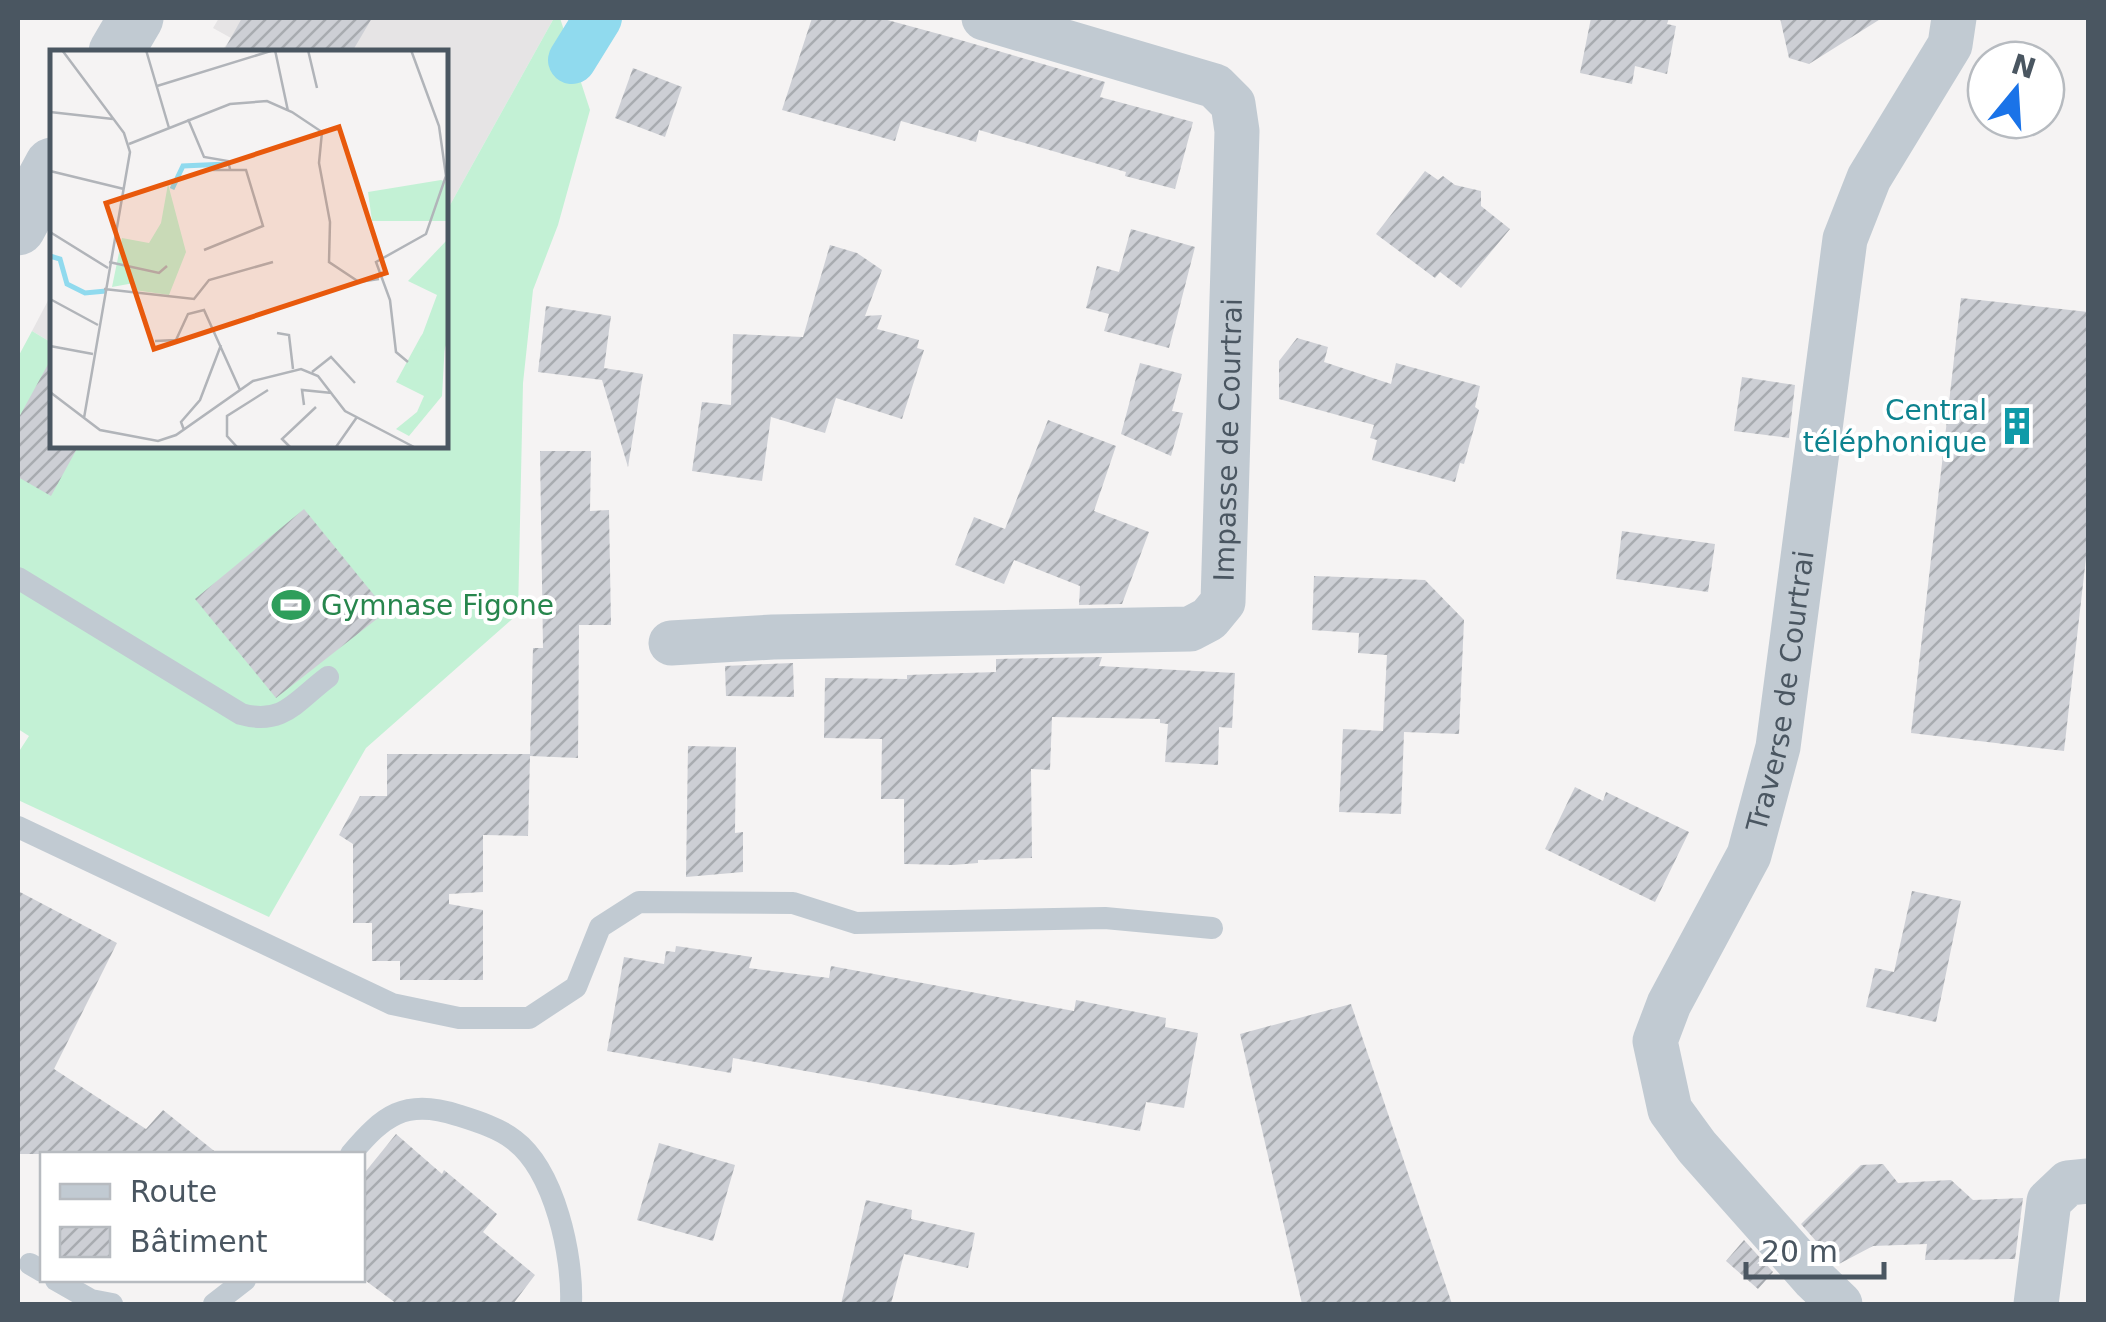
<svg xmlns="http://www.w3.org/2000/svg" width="2106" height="1322" font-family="'DejaVu Sans',sans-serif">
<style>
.education{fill:#e6e4e5}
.garden{fill:#c3f1d5}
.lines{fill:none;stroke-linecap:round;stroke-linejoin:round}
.canal{stroke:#90daee;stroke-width:48}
.building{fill:url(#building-hatch)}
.service{stroke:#c1cad2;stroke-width:22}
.minor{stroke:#c1cad2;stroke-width:45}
.tertiary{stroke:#c1cad2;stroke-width:55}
.labels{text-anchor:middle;stroke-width:8;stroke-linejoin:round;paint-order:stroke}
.culture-label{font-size:28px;fill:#0d838f;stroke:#fff;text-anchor:end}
.street-label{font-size:28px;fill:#4a5661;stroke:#fff}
.leisure-label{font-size:28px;fill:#27864d;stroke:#fff;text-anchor:start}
.inset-river{fill:none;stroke:#90daee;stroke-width:5}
.inset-road{fill:none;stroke:#b1b4b9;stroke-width:2.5}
.view{fill:#e8590c;fill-opacity:0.15;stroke:#e8590c;stroke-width:5}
.inset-edge{fill:none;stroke:#4a5661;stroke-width:5}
</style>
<defs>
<pattern id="building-hatch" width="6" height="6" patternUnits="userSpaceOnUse" patternTransform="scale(2.5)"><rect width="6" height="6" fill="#cdcfd5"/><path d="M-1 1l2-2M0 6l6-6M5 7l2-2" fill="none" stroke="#a8abb0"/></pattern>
</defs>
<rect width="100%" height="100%" fill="#f5f3f3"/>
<g class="education">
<polygon points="219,18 554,18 445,214 445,52 221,52 231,38 213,28"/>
<polygon points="52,293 52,343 32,331"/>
</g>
<polygon class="garden" points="554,18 560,18 590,110 558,225 533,290 523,383 518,614 366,748 269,917 18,800 18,753 29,736 18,729 18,357 32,331 52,343 52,445 445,445 445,214"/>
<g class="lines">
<polyline class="canal" points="572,60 598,18"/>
</g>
<g class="building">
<polygon points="242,18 372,18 352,52 223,52"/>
<polygon points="812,18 880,18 950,37 1105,82 1100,97 1193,122 1175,189 1125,176 1126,172 979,130 976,142 901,121 895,141 782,110"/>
<polygon points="1591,18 1669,18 1667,24 1676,26 1667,74 1635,66 1632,84 1580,73"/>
<polygon points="1780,18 1882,18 1809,64 1789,58"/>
<polygon points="633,68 682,87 665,137 615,118"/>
<polygon points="1425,171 1438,180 1443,176 1455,185 1481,191 1481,206 1510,229 1461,288 1440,272 1435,278 1376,234"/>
<polygon points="1131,229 1195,247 1169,348 1104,331 1109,314 1086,308 1097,266 1119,272"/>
<polygon points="830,245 857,253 882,270 865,316 882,315 877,329 919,340 917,348 924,350 902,419 836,398 825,433 771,417 762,481 692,471 702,402 731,405 733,334 803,337"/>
<polygon points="1961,298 2088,312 2088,540 2064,751 1911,733"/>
<polygon points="546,306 611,316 604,368 643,374 628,467 602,380 538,372"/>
<polygon points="1297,338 1328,347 1324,362 1391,384 1396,363 1480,386 1475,407 1479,410 1464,464 1460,463 1455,482 1372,460 1377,440 1370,438 1374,425 1279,399 1279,361"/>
<polygon points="52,357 52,445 79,445 51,496 18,477 18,419"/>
<polygon points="1140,363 1182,374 1172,411 1183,413 1171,456 1121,434"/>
<polygon points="1742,377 1795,385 1789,438 1734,431"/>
<polygon points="1048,420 1116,446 1094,511 1149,532 1122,604 1079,605 1080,586 1014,560 1004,584 955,565 974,517 1005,529"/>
<polygon points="540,451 591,451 590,511 609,510 611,625 579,625 578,758 530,756 528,836 483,835 483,892 449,894 449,904 483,910 483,980 400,980 400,961 372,961 372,923 353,923 353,844 339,835 360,796 387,796 387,754 530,754 533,648 543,648"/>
<polygon points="304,509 387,611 276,698 195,599"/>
<polygon points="1622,531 1715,544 1708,592 1616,579"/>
<polygon points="1314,576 1425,580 1464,620 1459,734 1404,732 1401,814 1339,812 1343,729 1383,731 1387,655 1358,653 1359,633 1312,630"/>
<polygon points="1102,657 1099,666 1235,673 1232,728 1219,727 1218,765 1165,762 1168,724 1160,723 1160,719 1052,717 1050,770 1031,769 1032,858 978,860 978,863 953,865 904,864 904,799 881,799 882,739 824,738 825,678 907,679 907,675 996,672 996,659"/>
<polygon points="793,663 794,697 726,696 725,666"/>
<polygon points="688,746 736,747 735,833 743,832 743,872 686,877"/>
<polygon points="1575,787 1603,801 1606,792 1689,832 1655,902 1545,849"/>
<polygon points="18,891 117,943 54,1069 146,1129 163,1110 218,1154 18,1154"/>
<polygon points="1912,891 1961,901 1936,1022 1866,1007 1875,968 1894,972"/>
<polygon points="676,946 752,957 749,968 829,978 831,966 1074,1011 1076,1000 1166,1018 1165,1027 1198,1033 1184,1108 1146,1102 1140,1131 733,1058 731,1073 607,1051 624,957 664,964 666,951 675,952"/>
<polygon points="1351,1004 1452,1304 1302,1304 1240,1034"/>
<polygon points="396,1134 442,1174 444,1170 497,1214 483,1232 535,1275 513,1304 397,1304 362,1278 362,1176"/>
<polygon points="659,1143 735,1165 713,1241 637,1220"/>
<polygon points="1883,1164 1898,1183 1951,1180 1973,1200 2023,1198 2015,1259 1925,1260 1927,1244 1873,1246 1837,1265 1801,1224 1861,1165"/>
<polygon points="866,1200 912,1210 911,1219 975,1233 968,1268 904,1254 891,1304 841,1304"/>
<polygon points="1744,1240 1773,1272 1758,1289 1726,1261"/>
</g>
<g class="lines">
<g class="service">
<path d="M18,578L241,714C283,726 296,701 328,677"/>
<polyline points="18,827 392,1004 459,1018 529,1018 576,987 600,927 639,902 793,903 856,923 1105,918 1212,928"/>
<path d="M351,1154C383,1116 405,1098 457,1115C476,1121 499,1128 514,1140C555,1171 573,1256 571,1304"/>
<polyline points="30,1264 42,1271"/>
<polyline points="56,1280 91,1300 112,1304"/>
<polyline points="214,1304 245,1280"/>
</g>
<g class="minor">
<path id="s1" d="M671,643L773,637L1190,629L1209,619L1223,602L1237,131L1233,104L1215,86L984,18"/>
<path id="s2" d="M1840,1304L1814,1279L1697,1147L1670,1110L1655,1041L1669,1004L1749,855L1778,747L1845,239L1869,178L1950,45L1954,18"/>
<polyline points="2036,1304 2049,1201 2068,1183 2088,1181"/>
</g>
<g class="tertiary">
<polyline points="116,52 136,18"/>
<polyline points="18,228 52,165"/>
</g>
</g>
<defs>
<g id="building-bare" transform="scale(3)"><path d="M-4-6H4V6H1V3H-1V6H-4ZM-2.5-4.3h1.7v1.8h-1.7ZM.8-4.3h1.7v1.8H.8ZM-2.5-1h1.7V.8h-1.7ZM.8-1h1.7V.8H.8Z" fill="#0f9aa8" stroke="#fff" stroke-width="2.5" paint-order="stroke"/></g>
<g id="stadium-bare" transform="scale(3)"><path d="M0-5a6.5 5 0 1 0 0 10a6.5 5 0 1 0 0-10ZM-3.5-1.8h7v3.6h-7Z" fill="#2e9e5b" stroke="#fff" stroke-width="2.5" paint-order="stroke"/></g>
</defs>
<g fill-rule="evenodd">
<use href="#building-bare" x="2017" y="426"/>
<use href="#stadium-bare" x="291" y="605"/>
</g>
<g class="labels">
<g class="culture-label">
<text x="1987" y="420">Central<tspan x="1987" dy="32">téléphonique</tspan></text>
</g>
<g class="street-label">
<text dy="10" stroke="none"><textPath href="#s1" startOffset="725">Impasse de Courtrai</textPath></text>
<text dy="10" stroke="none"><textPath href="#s2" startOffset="705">Traverse de Courtrai</textPath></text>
</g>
<g class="leisure-label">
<text x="321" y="615">Gymnase Figone</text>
</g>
</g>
<g transform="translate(50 50)">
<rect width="398" height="398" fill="#f5f3f3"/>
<path d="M391,130L397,132V171H322L318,142ZM397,257L392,346L359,386L346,379L367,362L374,346L346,332L371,286Z" fill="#c3f1d5"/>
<path d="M118,134L136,202L119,245L84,240V233L62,237L72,188L99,193L111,173ZM397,190V292L394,301L367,299L387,245L358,231Z" fill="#c3f1d5"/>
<path class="inset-river" d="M122,139L133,116L177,114M0,206L10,209L17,234L35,243L56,241"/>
<path class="inset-road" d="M12,0L74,83L80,102L34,368M96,0L119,78M225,0L238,61M258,0L267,38M107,36L224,0M0,62L63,69M138,69L154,107L178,111L180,119M79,94L180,54L217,51L242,62L272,82L269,113L280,172L279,212L309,232L329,229M0,121L74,139M0,182L58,218M154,200L213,176L196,120H157M59,212L109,223L117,216M54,239L144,249L159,230L223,212M0,249L48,275M227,283L239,285L243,319M105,291L126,290L138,264L154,260L190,340M0,296L43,304M358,312L346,302L340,250L326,212L376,184L396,126L389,76L361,0M262,322L281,307L305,333M0,342L50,380L108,391L126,385L203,331L251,319L268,326L295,361L364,397M254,355L252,340L282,343M134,380L131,372L150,350L171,295M187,397L177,386V366L218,340M240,397L232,389L266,357M286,397L307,367"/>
<path class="view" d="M289,77L336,223L104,299L56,153Z"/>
<rect width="398" height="398" class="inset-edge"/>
</g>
<rect width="2106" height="1322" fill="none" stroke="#4a5661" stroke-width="40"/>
<rect x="40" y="1152" width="325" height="130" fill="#ffffff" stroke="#b7bbc0" stroke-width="2.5"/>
<rect x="60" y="1184" width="50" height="15" fill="#c1cad2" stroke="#b7bbc0" stroke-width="2.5"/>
<text x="130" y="1202" font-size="30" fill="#4a5661">Route</text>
<rect x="60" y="1227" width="50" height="30" fill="url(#building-hatch)" stroke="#b7bbc0" stroke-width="2.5"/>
<text x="130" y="1252" font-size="30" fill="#4a5661">Bâtiment</text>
<g transform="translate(2016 90) rotate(18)"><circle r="48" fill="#ffffff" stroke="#b7bbc0" stroke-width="2.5"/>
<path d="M0-8L18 38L0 25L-18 38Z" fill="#1a73e8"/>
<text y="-15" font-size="28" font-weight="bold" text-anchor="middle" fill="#4a5661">N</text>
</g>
<path d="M1746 1262v15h138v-15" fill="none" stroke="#4a5661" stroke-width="5"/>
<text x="1761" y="1262" font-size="30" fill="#4a5661" stroke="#ffffff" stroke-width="8" paint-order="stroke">20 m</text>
</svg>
